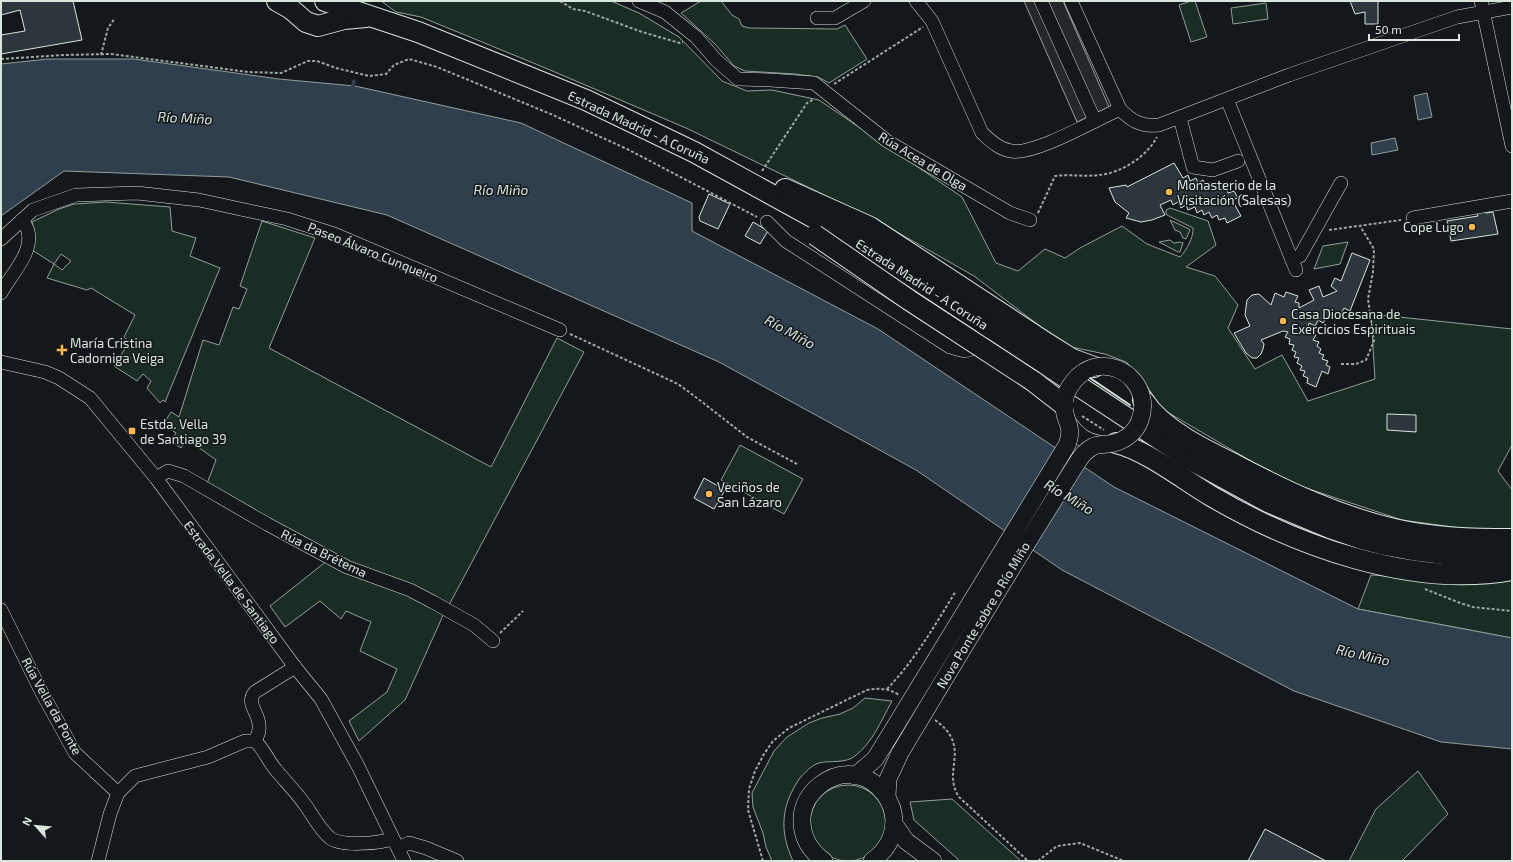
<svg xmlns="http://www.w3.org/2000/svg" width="1513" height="862" font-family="'Exo 2',sans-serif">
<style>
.green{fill:#1a2d24;stroke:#939e99;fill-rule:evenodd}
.parking{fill:#24282b;stroke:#939e99}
.water{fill:#2f3f4d;stroke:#939e99}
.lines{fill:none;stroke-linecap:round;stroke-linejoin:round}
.stream{stroke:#2f3f4d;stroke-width:3.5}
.building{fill:#2c363c;stroke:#d8e6dc}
.minor-casing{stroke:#d8e6dc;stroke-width:14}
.major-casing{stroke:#d8e6dc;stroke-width:18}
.highway-casing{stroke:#d8e6dc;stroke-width:22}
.path{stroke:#9da8a2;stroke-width:2;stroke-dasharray:3 2;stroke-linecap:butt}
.minor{stroke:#14181c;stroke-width:13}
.major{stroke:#14181c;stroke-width:17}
.highway{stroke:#14181c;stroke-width:20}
.major-bridge-casing{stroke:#d8e6dc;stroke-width:18;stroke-linecap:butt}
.highway-bridge-casing{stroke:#d8e6dc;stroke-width:22;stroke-linecap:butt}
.major-bridge{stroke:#14181c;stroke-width:17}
.highway-bridge{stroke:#14181c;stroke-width:20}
.wall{stroke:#d8e6dc;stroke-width:2}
.poi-dot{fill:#ffb74d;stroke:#14181c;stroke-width:1.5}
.labels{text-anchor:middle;stroke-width:3;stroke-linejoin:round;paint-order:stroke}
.street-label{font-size:13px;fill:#d8e6dc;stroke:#14181c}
.poi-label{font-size:13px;fill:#d8e6dc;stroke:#14181c;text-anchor:start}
.water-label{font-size:14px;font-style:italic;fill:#d8e6dc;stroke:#14181c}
</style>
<rect width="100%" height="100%" fill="#14181c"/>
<g class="green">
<path d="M381,1H611L639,13L679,37L722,81L747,91L772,90L819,100L962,197L996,263L1018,271L1045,249L1065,258L1080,248L1122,226L1147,244L1180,257C1186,251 1194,237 1193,228L1167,215L1166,213V210L1170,208L1208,221L1216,245L1186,267L1215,276L1238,305L1228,328L1255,369L1282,355L1308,401L1375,379L1371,314L1512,329V445L1498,471L1512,490V530L1460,528L1402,520L1285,481L1162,409L1139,374L1126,362L1105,354L1066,346L974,276L876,220L686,128L543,67L421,17L396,12Z"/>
<polygon points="701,1 721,1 732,15 739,19 742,26 749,28 837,29 845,25 867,59 829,83 818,77 795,74 745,71 734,66 715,44 681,13"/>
<polygon points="1191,1 1195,1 1207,37 1191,42 1179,5"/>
<polygon points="1266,3 1268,19 1233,24 1231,8"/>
<path d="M106,202L170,207L172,231L196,238L190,256L220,268L165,402L163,400L160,403L147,388L151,381L143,374L137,381L114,366L129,342L124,337L135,315L91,288L87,290L47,278L54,264L32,250L33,231L32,222L59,209L74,204ZM61,254L71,261L62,270L54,264Z"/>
<polygon points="1170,220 1189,229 1190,230 1186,239 1183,238 1180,232 1175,230"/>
<polygon points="262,221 315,238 269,348 491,467 557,338 584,352 449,605 360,568 206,486 216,460 187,439 181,448 171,441 176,433 173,431 174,428 166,420 171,412 179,417 203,340 219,345 233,307 239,309 247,289 240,286"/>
<polygon points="1170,240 1174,243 1180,242 1183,243 1180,252 1178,252 1159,242"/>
<polygon points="1348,242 1340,264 1314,269 1323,246"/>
<polygon points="740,445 803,479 784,514 721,480"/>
<polygon points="328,560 445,611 405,700 359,741 349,721 387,692 397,669 360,651 371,622 346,611 341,619 320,601 285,627 270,606"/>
<polygon points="1371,575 1489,583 1512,578 1512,638 1358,609"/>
<path d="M865,698L892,701C881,721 873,742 855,756C845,764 830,760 819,763C812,765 805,772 800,778C781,805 779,831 793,861H772L766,847L763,833L753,807L752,793L774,751L787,737L809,723L822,718L840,714L853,708Z"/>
<polygon points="1418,771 1448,814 1402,861 1349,861 1376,809"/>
<circle cx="848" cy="823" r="38"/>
<polygon points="952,799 1021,861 960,861 914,820 910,802"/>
</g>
<polygon class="parking" points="1024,1 1063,1 1109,107 1077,122"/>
<g class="water">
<polygon points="48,59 134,59 279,79 355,86 521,123 692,203 692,231 878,329 1114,487 1358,609 1512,638 1512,749 1441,742 1294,691 1062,570 916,470 719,362 387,215 229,177 64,171 1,216 1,64"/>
<polygon points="1427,93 1432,117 1418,120 1414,96"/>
<polygon points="1395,138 1398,150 1372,155 1371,143"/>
</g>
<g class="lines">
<polyline class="stream" points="352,90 354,81"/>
</g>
<g class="building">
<polygon points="1,1 73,1 82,40 1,54 1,35 25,31 20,10 1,15"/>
<polygon points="1350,1 1378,1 1378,24 1365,24 1365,12 1355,14"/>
<polygon points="1174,163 1183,178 1188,175 1190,181 1196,178 1198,183 1203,180 1206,186 1211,183 1213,188 1218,185 1221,190 1226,189 1228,193 1234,191 1238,198 1232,200 1241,216 1227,223 1225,218 1219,220 1217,215 1212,218 1209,212 1204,215 1202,210 1197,213 1195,207 1188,210 1186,205 1181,208 1178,202 1173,205 1171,200 1160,205 1165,215 1152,220 1141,222 1126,218 1129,213 1115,202 1109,188 1126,185 1127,187"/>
<polygon points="709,194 730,204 718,229 700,221 699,217"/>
<polygon points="1482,210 1485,213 1493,212 1498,234 1451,241 1447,221 1478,216 1476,212"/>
<polygon points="753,222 768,231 760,244 745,236"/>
<polygon points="1352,253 1370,260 1350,311 1344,308 1341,314 1335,312 1333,318 1327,317 1323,323 1318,320 1315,326 1309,323 1308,327 1313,329 1311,334 1316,335 1313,340 1319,342 1317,346 1321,349 1319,353 1324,355 1322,359 1328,361 1326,365 1330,367 1328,374 1322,371 1316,387 1307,383 1308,378 1303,376 1305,371 1300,370 1302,366 1297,363 1299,358 1294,357 1296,352 1292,350 1294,345 1289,344 1290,339 1285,337 1288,332 1283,331 1261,340 1264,344 1263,349 1261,354 1257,358 1252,358 1246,353 1234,333 1250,326 1245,315 1246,307 1247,300 1252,295 1259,294 1271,305 1275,293 1284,297 1286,292 1298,296 1295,302 1299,303 1299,308 1314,300 1309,290 1319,286 1323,297 1337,291 1331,286 1335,278 1341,281"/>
<polygon points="1387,414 1416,415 1416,432 1387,430"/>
<polygon points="704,478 725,490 714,509 694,498"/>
<polygon points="1265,829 1326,861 1248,861"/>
</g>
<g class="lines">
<g class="minor-casing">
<g id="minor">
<polyline points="639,1 665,12 696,37 717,61 738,79 770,80 814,83 887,141 1010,213 1030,220"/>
<path d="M916,1L932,21L982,133C991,141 999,149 1011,151C1033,156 1097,119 1120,109"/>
<polyline points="1041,1 1095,121"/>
<path d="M1071,1L1120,109C1131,121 1142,127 1159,125L1289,75L1457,17L1512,7"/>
<polyline points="1481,1 1512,146"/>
<polyline points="817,18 835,18 864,1"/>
<polyline points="1227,99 1296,270"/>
<polyline points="1180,118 1193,167 1213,170 1238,161"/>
<polyline points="1413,218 1512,201"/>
<path d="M767,222L786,241L950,347C958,349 964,353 971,349L989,327"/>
<polyline points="1,239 33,210 76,195 137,193 199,200 287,219 334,234 560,330"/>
<polyline points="1292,260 1300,256 1341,183"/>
<path d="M1,293C11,274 33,254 28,231C27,227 24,223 22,220"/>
<polyline points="1,362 45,372 59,378 90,398 156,478 295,667 321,699 358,766 404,861"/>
<polyline points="156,478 168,471 184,476 267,524 347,567 410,590 433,602 474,625 493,641"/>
<polyline points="1,610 41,691 75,753 118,793"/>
<path d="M255,741C258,735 260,731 259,725C259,713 245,703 255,692L295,667"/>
<polyline points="398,848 409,843 426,848 457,861"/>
<path d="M98,861L110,814L118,793L135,776L208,757L245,741H255C264,749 268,761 276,770C286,782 297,793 306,806C313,816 320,830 330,838C342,847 379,843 393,839"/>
</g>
</g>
<g class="major-casing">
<g id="major">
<path d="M1070,425C1077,436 1086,442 1099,444"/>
<polyline points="855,776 875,759 885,743"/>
<polyline points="887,796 888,779 900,753"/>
<polyline points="894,824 906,841 933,861"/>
<path d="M824,861C809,850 801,835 802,817C803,804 810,793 820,785C869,747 926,822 872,861"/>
</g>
</g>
<g class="highway-casing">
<g id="highway">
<polyline points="277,1 291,9 306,22 318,26 344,19 366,17"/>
<polyline points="325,1 418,32 586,100 694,152 867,247 1191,460 1268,502 1330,528 1362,539 1385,545 1412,550 1453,555 1512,555"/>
<polyline points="785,189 870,227 1045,342 1072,359 1094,367"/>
<path d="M1143,400C1162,429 1203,449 1234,464C1285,491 1338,516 1394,529C1432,538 1473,539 1512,539"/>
<path d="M1116,443C1146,450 1184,480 1211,496C1297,546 1411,588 1512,570"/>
</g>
</g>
<g class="path">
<polyline points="560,1 573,9 585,11 642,32 680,43 683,42"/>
<polyline points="101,55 108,28 115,18"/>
<polyline points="1,59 64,55 111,54 248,72 281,73 308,61 317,61 336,68 369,76 386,74 394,65 409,59 437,67 553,115 629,150 757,217"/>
<polyline points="834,84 923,27"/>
<polyline points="762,171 807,103 814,99"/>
<path d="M1038,213L1055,176C1070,174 1085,177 1099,175C1122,173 1147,156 1157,137"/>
<polyline points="1329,230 1401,220"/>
<polyline points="570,334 678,384 697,398 747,437 797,464"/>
<polyline points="1341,364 1356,364 1366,360 1374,341 1368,299 1373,272 1374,249 1360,226"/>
<polyline points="1082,416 1104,430"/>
<polyline points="1425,589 1460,603 1473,607 1512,611"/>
<polyline points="500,633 523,611"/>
<path d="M887,689C915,660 935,625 956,591"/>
<path d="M935,720C973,747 941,770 959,797L1028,861"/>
<path d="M763,861L748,810L749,789L755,771L764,754L773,741L789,728L867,690C879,688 888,688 899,695"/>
<polyline points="1038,861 1057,846 1080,843 1124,861"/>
</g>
<use href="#minor" class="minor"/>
<use href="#major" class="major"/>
<use href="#highway" class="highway"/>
<g class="major-bridge-casing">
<path id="major-bridge" d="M885,743L1067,445C1075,424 1063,422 1064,404C1065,388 1079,371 1095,367C1126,361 1151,391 1140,420C1136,433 1122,443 1108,444C1103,445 1099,444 1094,446C1086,450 1081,456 1077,463C1016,559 958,656 900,753"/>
</g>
<g class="highway-bridge-casing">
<polyline id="highway-bridge" points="815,235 909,300 1033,381 1064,405"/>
</g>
<use href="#major-bridge" class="major-bridge"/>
<use href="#highway-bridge" class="highway-bridge"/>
<polyline class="wall" points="1090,378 1130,405"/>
</g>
<g class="poi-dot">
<circle cx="1169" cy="192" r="4"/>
<circle cx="1472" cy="227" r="4"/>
<circle cx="1283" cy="321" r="4"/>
<path d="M60 344h4v4h4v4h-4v4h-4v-4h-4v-4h4z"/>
<rect x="128" y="427" width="8" height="8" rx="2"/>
<circle cx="709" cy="494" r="4"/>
</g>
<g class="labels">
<g class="street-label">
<text transform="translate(639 127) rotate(25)" y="5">Estrada Madrid - A Coruña</text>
<text transform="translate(923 161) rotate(31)" y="5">Rúa Acea de Olga</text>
<text transform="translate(373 252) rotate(22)" y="5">Paseo Álvaro Cunqueiro</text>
<text transform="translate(922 284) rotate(33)" y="5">Estrada Madrid - A Coruña</text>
<text transform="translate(324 553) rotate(26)" y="5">Rúa da Brétema</text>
<text transform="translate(232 582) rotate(53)" y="5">Estrada Vella de Santiago</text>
<text transform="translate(983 615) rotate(-59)" y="5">Nova Ponte sobre o Río Miño</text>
<text transform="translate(52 706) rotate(61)" y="5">Rúa Vella da Ponte</text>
</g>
<g class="poi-label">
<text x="1177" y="190">Monasterio de la<tspan x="1177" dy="15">Visitación (Salesas)</tspan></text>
<text x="1464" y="232" text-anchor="end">Cope Lugo</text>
<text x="1291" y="319">Casa Diocesana de<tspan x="1291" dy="15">Exercicios Espirituais</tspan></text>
<text x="70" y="348">María Cristina<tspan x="70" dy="15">Cadorniga Veiga</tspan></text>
<text x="140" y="429">Estda. Vella<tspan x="140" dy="15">de Santiago 39</tspan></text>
<text x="717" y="492">Veciños de<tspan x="717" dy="15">San Lázaro</tspan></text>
</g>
<g class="water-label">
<text transform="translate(185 118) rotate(3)" y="5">Río Miño</text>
<text x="501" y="195">Río Miño</text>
<text transform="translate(790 332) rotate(29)" y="5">Río Miño</text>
<text transform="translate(1069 497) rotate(31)" y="5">Río Miño</text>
<text transform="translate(1363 655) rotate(13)" y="5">Río Miño</text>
</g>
</g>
<rect width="1513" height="862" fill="none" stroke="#d8e6dc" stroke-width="4"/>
<g transform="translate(36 826) rotate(297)" stroke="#14181c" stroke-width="3" paint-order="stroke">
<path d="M0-3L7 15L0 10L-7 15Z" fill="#d8e6dc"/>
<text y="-6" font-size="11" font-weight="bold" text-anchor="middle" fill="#d8e6dc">N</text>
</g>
<path d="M1369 34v6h90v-6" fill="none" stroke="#d8e6dc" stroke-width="2"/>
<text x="1375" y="34" font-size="12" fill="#d8e6dc" stroke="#14181c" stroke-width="3" paint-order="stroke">50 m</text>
</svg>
